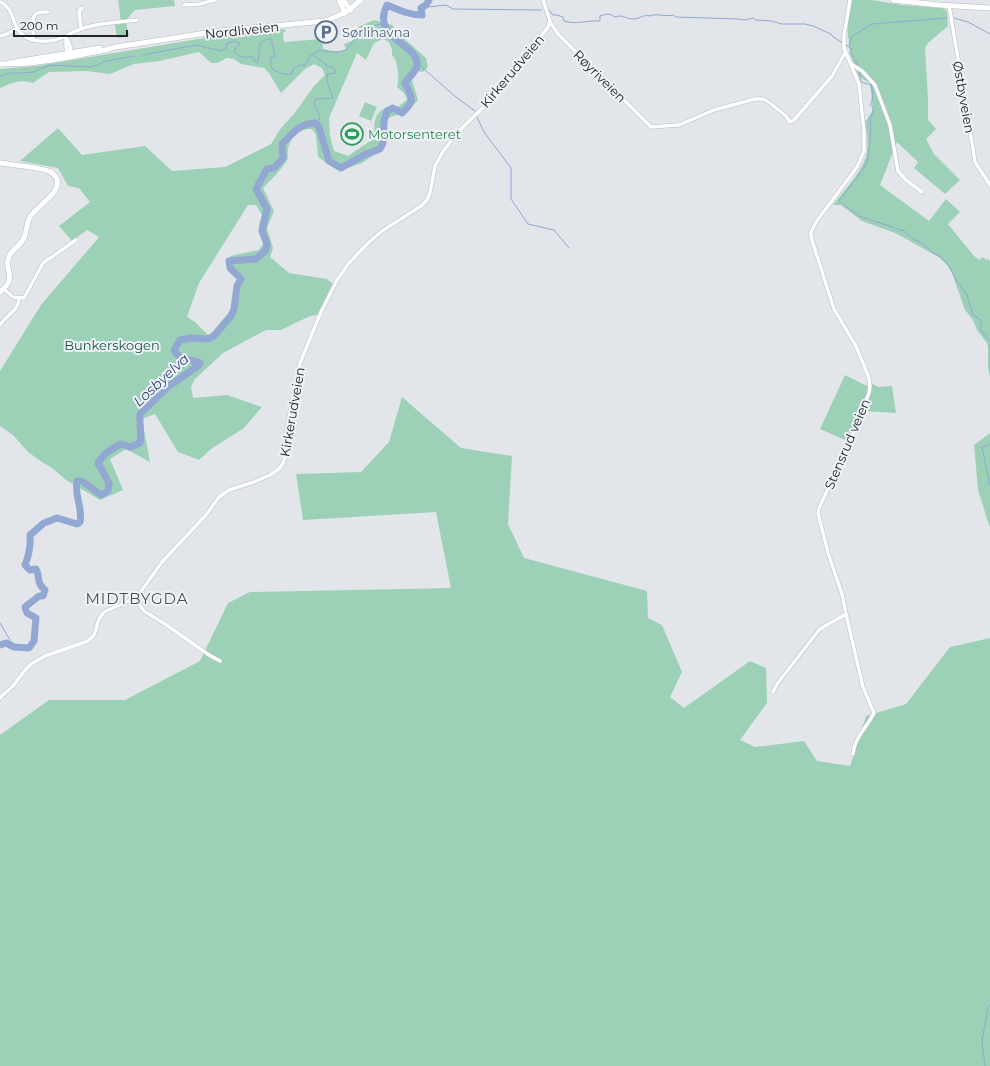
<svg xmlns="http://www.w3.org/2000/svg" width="990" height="1066" font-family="Montserrat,sans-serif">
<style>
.green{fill:#9dd1b7;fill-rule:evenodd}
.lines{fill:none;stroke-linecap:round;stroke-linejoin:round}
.stream{stroke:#92a7d2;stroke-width:1}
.river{stroke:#92a7d2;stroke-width:7}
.street-casing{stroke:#b7bbbf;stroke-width:4.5}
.secondary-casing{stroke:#b7bbbf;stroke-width:6}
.street{stroke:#fff;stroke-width:3.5}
.secondary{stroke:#fff;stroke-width:5}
.labels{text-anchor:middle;stroke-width:4;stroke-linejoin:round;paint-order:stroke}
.street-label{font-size:13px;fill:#222425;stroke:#eff3f7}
.service-label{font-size:13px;fill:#4e5e75;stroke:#eff3f7;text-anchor:start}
.leisure-label{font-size:13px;fill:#27864d;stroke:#eff3f7;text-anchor:start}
.park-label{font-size:13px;fill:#13553c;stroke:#eff3f7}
.water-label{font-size:14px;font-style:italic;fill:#2f477e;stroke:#eff3f7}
.quarter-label{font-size:15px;letter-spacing:1px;fill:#4c5053;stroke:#eff3f7}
</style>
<rect width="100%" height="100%" fill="#e2e6ea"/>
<g class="green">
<polygon points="118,0 174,0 175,6 135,10 126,20 121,21"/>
<path d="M852,0H871L902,5L942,8L947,11L948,26L928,43L925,48L928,98V120L936,129L926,139L934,154L960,180L945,194L914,168L918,162L897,142L880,185L929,221L946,199L960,212L948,224L974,256L980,260L982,257L985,258V260L988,259L990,261V377L988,367V347L987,343L977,330L973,320L965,310L952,273L947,265L940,258L908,240L895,233L862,221L841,205H833C843,192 862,172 866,156C869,145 867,133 865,122L873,110L870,83L859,77L850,54L847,26Z"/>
<path d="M374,20L392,25L399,34L426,58L428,67L423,72L418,71L412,80L418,100C414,104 409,110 404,113C397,116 389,115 385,123C382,131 388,140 384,148L362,163L342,170L331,166L318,157L316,135L312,129C300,128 290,137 288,149C287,154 289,158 286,162C280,171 271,180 263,188L274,211L267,228L273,248L270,257L289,273L327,279L333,284L319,314L308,317L281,330H266L223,353L195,379L191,387L193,398L227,395L262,407L244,428L211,449L199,460L178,452L155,414L142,419L150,462L126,449L110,459L123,490L100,500L66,480L52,468L42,462L28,452L13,435L0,426V371L41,305L99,237L87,230L72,241L59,226L90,202L79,188L68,186L58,168L20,161L58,128L82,155L145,146L172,171L225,167L271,144L281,128L294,114L314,86L325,75L322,68L314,64L305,69L281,93L269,73L264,68L241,64L234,59L227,58L217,63H211L199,52L159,61L134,64L110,74L86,71L49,72L33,83C18,79 13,83 0,88V69L36,66L216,36L284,29L286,31L283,33L284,42L322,39L323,49C331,51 338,53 346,49L344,44L354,40L356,28ZM383,39L389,42L392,50V55C399,62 399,78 397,87L404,93L407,99C404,102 400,106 397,107C389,109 382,107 377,115C372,124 376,133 373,139L348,156L334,151L330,136L329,118L357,53L366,60L374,43ZM248,205H256L262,215L259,225L263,244L259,250L230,256L229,267L242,278L235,290V305L209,336L195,322L187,317L199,283Z"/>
<polygon points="126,23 129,36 117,38 115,25"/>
<polygon points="365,102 377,107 371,121 359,116"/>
<polygon points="845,375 867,386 873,384 878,387 892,386 896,413 862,411 850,442 820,429"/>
<polygon points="402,397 461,448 512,456 508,524 524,558 647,591 648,618 662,625 682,672 670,697 684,708 750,661 766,668 767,703 740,740 755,747 804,741 817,761 850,766 866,716 906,704 950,647 990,638 990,1066 0,1066 0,735 49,700 125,700 200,661 228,603 250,592 451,588 436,512 303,520 296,474 361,472 389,442"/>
<polygon points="990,433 990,528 978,490 974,445"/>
</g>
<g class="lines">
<g class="stream">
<polyline points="426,5 428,7 446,5 453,9 541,10"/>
<path d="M549,10L553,15H557L563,17L564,21C576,25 588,20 600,21V16L607,14L612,15L614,17C624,14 625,19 634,19C640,19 643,14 650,16C657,13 665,17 673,15L676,17L738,19L745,20L753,18L756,20L771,21L782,24H805L813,26L831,34L833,37L843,43"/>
<polyline points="954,18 968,22 990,34"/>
<path d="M845,44L852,49L850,51C852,58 857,61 858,67"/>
<polyline points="849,46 852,36 872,24 947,18"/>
<path d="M142,55L197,45L221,51L226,48L227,43L235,41L240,44L236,48L234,52C240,57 244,59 252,56L255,62L258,61L260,44C263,41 267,38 272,39C271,46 275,50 275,57H270L272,69C279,73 284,75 292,74L293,69L299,65H305L309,57L319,50C343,54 348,54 358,31L384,23"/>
<path d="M313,55L329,67L334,68L336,73L327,74C327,86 330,88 333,98L317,99L314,101V104L320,117L318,122L315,123"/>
<polyline points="417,63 456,97 475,111"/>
<path d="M859,70L861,82L871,85C873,93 874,98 870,105L873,107V112L870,118L871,130L868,159L864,168L839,201L859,216L904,231L913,239L925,245L932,252L941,257L949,266L957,282L967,295L973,315L981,320V331L990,341"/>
<polyline points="0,75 1,76 10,73 22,73 33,72 50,65 92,67 106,61 135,56"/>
<polyline points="477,117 484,132 511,168 511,199 528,224 554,230 569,248"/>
<polyline points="990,444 982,447 990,485"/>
<polyline points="0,623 14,647"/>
<polyline points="985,1066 982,1041 988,1007 990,1005"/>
</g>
<path class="river" d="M0,645L6,643L14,647L29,648L34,641L36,618L27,613L25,607L39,596H43L45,590C35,581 41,578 36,569L30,570L25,565C29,555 31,547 30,535L44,523L57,518L77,524L80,522C83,507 74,496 77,481H82L101,495L108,491L109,483L98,463C104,453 111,449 121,444L130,447L140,443C142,433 139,424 140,414L169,386L198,366L200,363C188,357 182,364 174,350L180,340L191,338L208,339L214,336L231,316L234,309L237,286L241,279L230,268L229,261L256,259L266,250L267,244L262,231L267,209L256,189L267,169L274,168L283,158L282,144C292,134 300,123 315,123L319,127L329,161L341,168L364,155L380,149L383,143L384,121L387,111L393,108L402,113C416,100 412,99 405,83C408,77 417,72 417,65C419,44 370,38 387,5C399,10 409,15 422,15L421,8L426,5L429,0"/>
<g class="street-casing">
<g id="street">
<path d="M0,2C11,6 12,18 17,28C27,45 51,43 66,36"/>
<polyline points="184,5 199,4 215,0"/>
<polyline points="949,5 974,155 975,162 990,185"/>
<polyline points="550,22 558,34 651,127 679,125 714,110 755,99 763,99 770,103 786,116 790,122 794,120 832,76 845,53"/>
<polyline points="81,28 79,11 82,8"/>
<polyline points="0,36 7,34 18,28"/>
<polyline points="67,39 70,46 71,55"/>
<path d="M33,40V18C36,11 42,12 48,12"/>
<path d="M69,55L66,47V36C87,23 113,23 137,20"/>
<polyline points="851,64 862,71 875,85 890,125 898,171 906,180 922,192"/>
<polyline points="4,289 13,297 24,298 43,263 76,240"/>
<path d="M0,325C6,315 19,311 19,298"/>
<polyline points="137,597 139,604 144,611 165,624 209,655 220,661"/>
<path d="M846,614L863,687L874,713C867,727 854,738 853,754"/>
<path d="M773,692L777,684L819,630C828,623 837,620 846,614L842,594L828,553L818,513L819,508L850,442L869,393L870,386L869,378L856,346L834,309L811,237V232L816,222L857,167L864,151V132L859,84L844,48V36L850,0"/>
<polyline points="0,698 13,686 26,669 31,664 45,656 88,641 94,635 99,619 104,612 137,597 162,562 206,515 219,497 229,490 254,482 270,475 279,469 283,463 286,454 287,428 300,363 321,312 337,280 349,263 367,244 382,231 421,206 427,200 430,193 435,166 442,153 457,133 496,95 548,27 550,21 543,0"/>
</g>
</g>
<g class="secondary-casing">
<g id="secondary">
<polyline points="339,0 345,13"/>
<polyline points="343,0 351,10"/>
<polyline points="893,0 939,5 990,8"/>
<polyline points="9,63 100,48"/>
<path d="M0,64C36,65 70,57 105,50L116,47L219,31L325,21L345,13L361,0"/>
<path d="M0,163C11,165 42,167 51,172C53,174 56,176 57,179C62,193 36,206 30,217C26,224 27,233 23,240C19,246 12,250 9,256C3,272 19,277 0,292"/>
</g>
</g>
<use href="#street" class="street"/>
<use href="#secondary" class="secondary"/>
</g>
<defs>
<g id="parking-ring" transform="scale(1.15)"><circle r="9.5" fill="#eff3f7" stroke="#5c6f8a" stroke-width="1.5"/><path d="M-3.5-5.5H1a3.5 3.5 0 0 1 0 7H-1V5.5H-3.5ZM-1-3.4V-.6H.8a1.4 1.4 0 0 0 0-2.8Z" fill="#5c6f8a"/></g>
<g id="stadium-ring" transform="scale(1.15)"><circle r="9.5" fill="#eff3f7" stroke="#2e9e5b" stroke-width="1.5"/><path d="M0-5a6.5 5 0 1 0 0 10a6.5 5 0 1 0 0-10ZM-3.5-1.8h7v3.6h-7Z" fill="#2e9e5b"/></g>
</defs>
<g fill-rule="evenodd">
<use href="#parking-ring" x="326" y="32"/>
<use href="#stadium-ring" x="352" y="134"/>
</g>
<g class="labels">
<g class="street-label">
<text transform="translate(242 30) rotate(-6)" y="5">Nordliveien</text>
<text transform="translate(512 71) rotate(-50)" y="5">Kirkerudveien</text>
<text transform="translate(600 76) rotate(45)" y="5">Røyriveien</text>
<text transform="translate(964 97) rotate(80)" y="5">Østbyveien</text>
<text transform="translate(292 412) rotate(-80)" y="5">Kirkerudveien</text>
<text transform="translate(847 444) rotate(-67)" y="5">Stensrud veien</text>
</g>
<g class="service-label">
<text x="342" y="37">Sørlihavna</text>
</g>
<g class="leisure-label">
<text x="368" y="139">Motorsenteret</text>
</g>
<g class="park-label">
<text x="112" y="350">Bunkerskogen</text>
</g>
<g class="water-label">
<text transform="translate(161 380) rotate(-43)" y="5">Losbyelva</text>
</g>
<g class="quarter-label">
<text x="137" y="604">MIDTBYGDA</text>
</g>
</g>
<path d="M14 30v6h113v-6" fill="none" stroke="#222425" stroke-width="2"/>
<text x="20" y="30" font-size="12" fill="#222425" stroke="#eff3f7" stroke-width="3" paint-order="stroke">200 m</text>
</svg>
